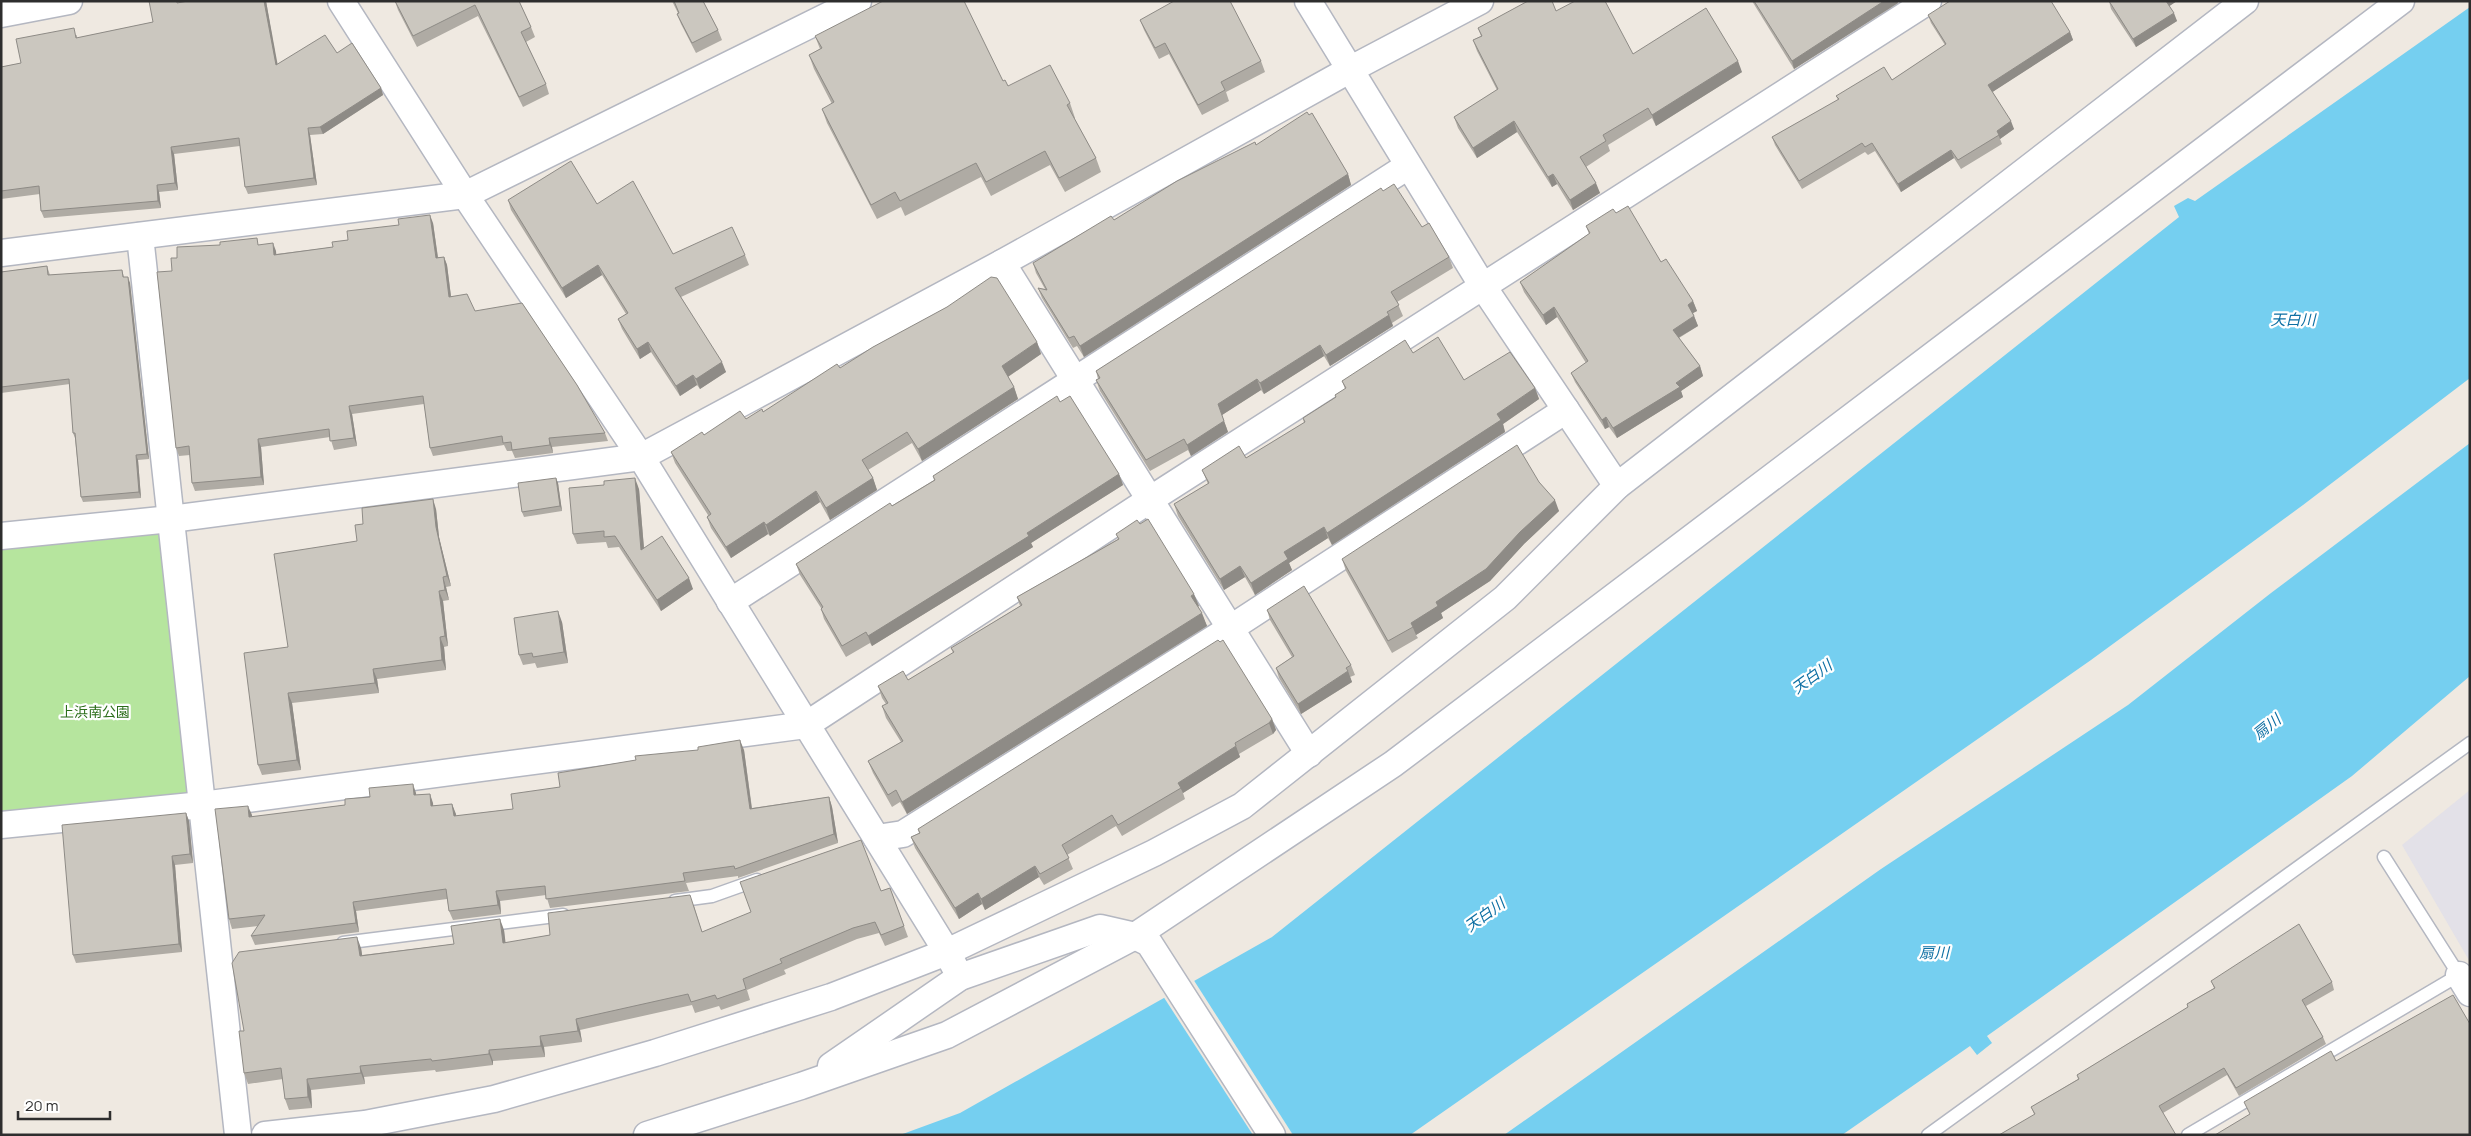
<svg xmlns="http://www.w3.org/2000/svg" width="2471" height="1136" font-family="Manrope,'Noto Sans JP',sans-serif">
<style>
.industrial{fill:#e3e1e8}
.green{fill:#b6e59e}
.water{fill:#75cff0}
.pier{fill:#efe9e1}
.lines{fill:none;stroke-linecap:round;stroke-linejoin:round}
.lane-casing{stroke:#b4b7c1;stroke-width:15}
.street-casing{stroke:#b4b7c1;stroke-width:29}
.lane{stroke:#fff;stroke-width:12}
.street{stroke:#fff;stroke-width:26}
.wall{fill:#afaba4}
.shaded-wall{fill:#8e8b86}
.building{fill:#cbc7bf;stroke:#8e8b86}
.labels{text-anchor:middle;stroke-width:4.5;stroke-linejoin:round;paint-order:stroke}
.park-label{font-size:14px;fill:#2c6e1b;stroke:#fff}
.water-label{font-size:15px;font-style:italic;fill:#0d6fa3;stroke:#fff}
</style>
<rect width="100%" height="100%" fill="#efe9e1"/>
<polygon class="industrial" points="2470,790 2470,962 2402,845"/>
<polygon class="green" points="171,525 198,798 1,817 1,543"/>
<g class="water">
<polygon points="2470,7 2470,378 2303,505 2091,660 1410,1135 900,1135 960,1113 1272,937 2179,217 2174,206 2188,198 2195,201"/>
<polygon points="2470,443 2470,676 2352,776 1987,1036 1992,1043 1977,1055 1970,1046 1842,1135 1504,1135 1881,869 2128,705 2271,593"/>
</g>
<polygon class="pier" points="1193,979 1293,1135 1253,1135 1163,996"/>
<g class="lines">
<g class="lane-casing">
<g id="lane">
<polyline points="675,901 712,896 757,880"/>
<polyline points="343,943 563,915"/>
<polyline points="1928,1135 2470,743"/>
<polyline points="2188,1135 2459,975 2384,857"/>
</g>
</g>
<g class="street-casing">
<g id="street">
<polyline points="341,1 465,195 641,457 947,952 960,977"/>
<polyline points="1308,1 1482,285 1617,486"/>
<polyline points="1,14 69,1"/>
<polyline points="140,236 238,1135"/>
<polyline points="1,253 465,195 858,1"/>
<polyline points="1002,263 1309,754"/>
<polyline points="1,536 171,519 641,457 1002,263 1351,69 1480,1"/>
<polyline points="730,602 1408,166"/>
<polyline points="1,825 202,805 806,725 1151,499 1928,1"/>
<polyline points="877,838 903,834 1231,628 1566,410"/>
<polyline points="2459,975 2470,993"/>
<polyline points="831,1066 960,977 1100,928 1135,936 1149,943 1272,1135"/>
<polyline points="265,1135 365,1124 494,1099 655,1053 831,997 947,952 1154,853 1242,806 1505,598 1617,486 2245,1"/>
<polyline points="647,1135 801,1086 947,1035 1135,936 1393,764 2401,1"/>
</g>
</g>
<use href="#lane" class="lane"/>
<use href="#street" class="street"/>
</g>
<g class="wall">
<polygon points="266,1 277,65 337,53 381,88 383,95 323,134 310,135 317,185 248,194 245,187 240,146 174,154 178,190 159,192 161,208 44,218 41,211 40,194 1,199 1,67 21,63 77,35 77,38 153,22 178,3"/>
<polygon points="395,1 519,1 531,27 535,37 526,42 546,84 549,94 523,107 478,16 417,47 398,10"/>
<polygon points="672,1 703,1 718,30 722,40 696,53 681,24 677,14 678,13"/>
<polygon points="1752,1 1897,1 1898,3 1794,69"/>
<polygon points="2109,1 2177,1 2169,6 2177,21 2136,47 2111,9"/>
<polygon points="1556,11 1633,54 1742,72 1656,126 1652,118 1608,145 1610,151 1586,167 1600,193 1573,210 1557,184 1552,187 1517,132 1477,158 1458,128 1454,117 1497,90 1477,51 1473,40 1481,36 1478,28"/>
<polygon points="1928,15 2070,32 2073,40 1992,92 2014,129 2000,139 2002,144 1961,169 1954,158 1901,192 1875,151 1868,155 1865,152 1802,189 1775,145 1772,137 1838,100 1836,96 1892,80 1945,45 1931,23"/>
<polygon points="1140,20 1261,61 1265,72 1226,92 1229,101 1202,115 1169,54 1159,59 1144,30"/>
<polygon points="815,36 1003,81 1008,86 1070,103 1075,118 1074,118 1096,158 1101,172 1065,192 1050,165 991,196 981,177 905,216 901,207 877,219 827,123 822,109 832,104 814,69 809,55 820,49"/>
<polygon points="1256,145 1348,174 1351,185 1084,357 1077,346 1073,348 1042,298 1038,288 1045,289 1036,273 1033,263"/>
<polygon points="1383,191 1422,227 1449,257 1453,268 1397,302 1403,316 1392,323 1393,326 1330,366 1324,356 1264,394 1261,390 1222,415 1228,432 1191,456 1188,450 1150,471 1100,391 1096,380 1098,379 1096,371"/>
<polygon points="508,200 597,204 673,254 745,255 749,265 681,297 726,372 700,389 697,385 680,396 651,352 640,359 622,329 618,319 626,314 602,275 566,298 511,210"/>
<polygon points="1616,213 1661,262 1693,301 1697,311 1693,313 1698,326 1679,338 1700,366 1703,376 1681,391 1683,397 1617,438 1609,427 1605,429 1575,382 1571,373 1586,363 1557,317 1546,325 1524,292 1520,282 1589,234 1586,226"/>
<polygon points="433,223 438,257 444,257 447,265 451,296 475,311 605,433 608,441 552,447 553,453 515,458 512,451 507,451 504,445 433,456 430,448 424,404 352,414 357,446 334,450 330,437 261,447 264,485 195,491 192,483 190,455 179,456 176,448 172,271 177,258 259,245 276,251 276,254 333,247 348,240"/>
<polygon points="47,266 50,275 122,270 124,277 130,283 149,459 138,460 141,498 83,502 81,497 75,438 73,433 70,384 1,393 1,272"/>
<polygon points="1037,342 1041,354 1008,377 1014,387 1018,399 922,461 912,443 868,470 873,478 877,490 830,520 820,502 770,536 768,534 731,558 711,528 707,517 708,515 675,463 671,452 704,435 746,419 763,412 840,368"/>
<polygon points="1413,353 1464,380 1535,388 1539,399 1503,424 1505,432 1332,545 1328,538 1289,563 1292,570 1255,595 1245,577 1224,590 1178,516 1174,504 1208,484 1202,470 1246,458 1304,423 1303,418 1336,397 1335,395 1345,389 1342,381"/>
<polygon points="1060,402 1119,474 1123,485 1031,543 1033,547 872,646 870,643 846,657 824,619 821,609 821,608 800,575 796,564 934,480 933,476"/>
<polygon points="556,478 558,483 562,511 524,517 522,512"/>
<polygon points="1539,482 1559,511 1524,544 1490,581 1441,613 1443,618 1416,635 1418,638 1392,653 1346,571 1342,559"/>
<polygon points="604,485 639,489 644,548 693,589 661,611 619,547 608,548 606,542 577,544 573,534"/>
<polygon points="436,509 439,537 451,586 446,587 449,600 443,601 448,646 444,647 446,670 377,679 379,693 292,703 301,770 262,775 258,765 288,647 357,541 363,524"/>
<polygon points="1116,534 1199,606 1198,606 1207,626 907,814 900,802 892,807 873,773 868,761 901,742 886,718 882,706 886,704 882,698 878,686 908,680 953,653 951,648 1020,606 1017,597 1118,539"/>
<polygon points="1267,610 1351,665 1355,675 1350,677 1352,682 1301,714 1279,678 1276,668 1292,657 1270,620"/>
<polygon points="562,622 568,663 537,668 535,663 523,665 519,655"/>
<polygon points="1272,719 1276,730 1273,734 1239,754 1240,757 1183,793 1185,799 1122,836 1116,826 1067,855 1073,869 1044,885 1039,877 985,910 982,904 959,919 915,848 911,837 919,833 918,829"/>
<polygon points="744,750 752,808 829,797 832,807 838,843 738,878 738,876 686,883 689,891 550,908 546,895 500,901 501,914 453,920 449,911 447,899 356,911 359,932 255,945 251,936 258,926 232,929 229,919 252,815 252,817 345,805 416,793 416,795 430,794 433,806 452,804 456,816 513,809 560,787"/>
<polygon points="186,813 189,821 193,863 175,865 182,952 76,963 73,955"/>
<polygon points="890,888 908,937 885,946 879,933 857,939 784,970 786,974 747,990 750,1000 721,1010 719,1006 695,1013 692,1005 580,1030 582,1042 544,1047 545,1057 493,1061 493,1065 436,1072 435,1070 364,1077 365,1084 311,1090 312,1108 289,1110 285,1099 283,1079 248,1084 244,1073 244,1031 361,948 362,955 454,944 504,930 505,943 550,935 694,906 702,932 881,891"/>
<polygon points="2211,981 2332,982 2334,990 2306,1006 2323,1037 2326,1044 2239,1096 2227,1075 2163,1113 2034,1114 2031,1107 2078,1079 2077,1075 2188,1007 2187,1004 2214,988"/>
</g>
<g class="shaded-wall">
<polygon points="264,1 266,1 279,72 276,65"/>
<polygon points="1884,1 1897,1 1898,3 1794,69 1792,61"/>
<polygon points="2166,1 2177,1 2168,7"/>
<polygon points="2174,13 2177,21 2136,47 2133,39"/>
<polygon points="2070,32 2073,40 1991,93 1988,85"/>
<polygon points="1738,61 1742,72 1656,126 1652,115"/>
<polygon points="381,88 383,95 323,134 320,127"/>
<polygon points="1514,121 1517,132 1477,158 1473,148"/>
<polygon points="2011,121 2014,129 2000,139 1997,131"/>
<polygon points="308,128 310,135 317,185 314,178"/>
<polygon points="171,147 174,154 178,190 175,183"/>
<polygon points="1951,150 1954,158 1901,192 1898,184"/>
<polygon points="1348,174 1351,185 1084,357 1080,346"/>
<polygon points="1553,174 1557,184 1552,187 1548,177"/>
<polygon points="1596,183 1600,193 1573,210 1570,200"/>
<polygon points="157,185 159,192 161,208 158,201"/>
<polygon points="430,215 433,223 439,266 436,258"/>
<polygon points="273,243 276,251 277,263 274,255"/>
<polygon points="444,257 447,265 452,305 449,297"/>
<polygon points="598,265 602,275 566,298 562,288"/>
<polygon points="128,277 130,283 149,459 147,454"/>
<polygon points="1693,301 1697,311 1691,314 1688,305"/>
<polygon points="1554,307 1557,317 1546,325 1543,315"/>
<polygon points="1389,315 1393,326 1330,366 1326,355"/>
<polygon points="1694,316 1698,326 1676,339 1673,330"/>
<polygon points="648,342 651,352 640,359 637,349"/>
<polygon points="1037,342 1041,354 1006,378 1002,366"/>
<polygon points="1320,345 1324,356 1264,394 1260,383"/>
<polygon points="722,362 726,372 700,389 696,379"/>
<polygon points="1700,366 1703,376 1681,391 1683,397 1617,438 1613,428"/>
<polygon points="693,375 697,385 680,396 676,386"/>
<polygon points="1257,379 1261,390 1222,415 1218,404"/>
<polygon points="1014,387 1018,399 922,461 918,449"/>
<polygon points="1535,388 1539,399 1503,424 1505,432 1332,545 1327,533 1497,414"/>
<polygon points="349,406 352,414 357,446 354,438"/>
<polygon points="1606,417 1609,427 1605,429 1602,420"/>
<polygon points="1224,421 1228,432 1191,456 1187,445"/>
<polygon points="549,438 552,447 553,453 550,445"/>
<polygon points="258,439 261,447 264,485 261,477"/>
<polygon points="136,455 138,460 141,498 139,492"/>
<polygon points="1119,474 1123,485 1031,543 1033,547 872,646 868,636 1027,533"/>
<polygon points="556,478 558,483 562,511 560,506"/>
<polygon points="635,478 639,489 645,561 641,550"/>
<polygon points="873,478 877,490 830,520 826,508"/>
<polygon points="816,491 820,502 770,536 766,525"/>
<polygon points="433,499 436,509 439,537 451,586 447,576 436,527"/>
<polygon points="1555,500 1559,511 1524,544 1490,581 1441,613 1443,618 1416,635 1411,623"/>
<polygon points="764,522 768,534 731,558 726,547"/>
<polygon points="1324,527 1328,538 1289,563 1292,570 1255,595 1251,583 1284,552"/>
<polygon points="1240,566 1245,577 1224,590 1220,579"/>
<polygon points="443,577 446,587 449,600 445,590"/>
<polygon points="689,578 693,589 661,611 657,600"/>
<polygon points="439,591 443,601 448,646 445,636"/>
<polygon points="1194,594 1199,606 1196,608 1191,596"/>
<polygon points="558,611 562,622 568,663 564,652"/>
<polygon points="1202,613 1207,626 907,814 902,802"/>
<polygon points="440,637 444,647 446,670 442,660"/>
<polygon points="373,669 377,679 379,693 375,683"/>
<polygon points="1348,671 1352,682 1301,714 1298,704"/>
<polygon points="288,693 292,703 301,770 297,760"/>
<polygon points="1272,719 1276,730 1273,734 1269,723"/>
<polygon points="740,740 744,750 753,818 750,809"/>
<polygon points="1236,746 1240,757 1183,793 1178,783"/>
<polygon points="413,784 416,793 417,805 414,795"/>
<polygon points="430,794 433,803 434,816 431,806"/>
<polygon points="829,797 832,807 838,843 834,834"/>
<polygon points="452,804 456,814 457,825 454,816"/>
<polygon points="248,806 252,815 253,827 249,817"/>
<polygon points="186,813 189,821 193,863 190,854"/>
<polygon points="172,856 175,865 182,952 179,944"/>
<polygon points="1035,866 1039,877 985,910 981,899"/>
<polygon points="496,891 500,901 501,914 498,905"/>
<polygon points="978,893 982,904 959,919 955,908"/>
<polygon points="353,902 356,911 359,932 356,923"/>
<polygon points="500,919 504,930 507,954 503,943"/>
<polygon points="357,937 361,948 364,967 360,956"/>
<polygon points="576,1019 580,1030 582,1042 578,1031"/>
<polygon points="540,1036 544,1047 545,1057 541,1046"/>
<polygon points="489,1050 493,1061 493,1065 489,1054"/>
<polygon points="360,1066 364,1077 365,1084 361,1073"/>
<polygon points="307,1079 311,1090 312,1108 308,1097"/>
</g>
<g class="building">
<polygon points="149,1 177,1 177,3 188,1 264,1 276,65 325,35 337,53 352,43 381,88 320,127 308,128 314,178 245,187 239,138 171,147 175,183 157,185 158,201 41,211 39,186 1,191 1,67 21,63 16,39 74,28 76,38 153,22"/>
<polygon points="395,1 519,1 531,27 521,32 546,84 519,97 475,5 413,36"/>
<polygon points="674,1 703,1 718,30 692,43 677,14 679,13"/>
<polygon points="883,1 964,1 1003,81 1005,80 1008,86 1050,65 1070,103 1067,105 1096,158 1059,178 1045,151 986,182 976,163 900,201 895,192 871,205 822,109 834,102 809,55 822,48 815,36"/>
<polygon points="1174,1 1230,1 1261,61 1221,82 1225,90 1198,105 1165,43 1155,48 1140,20"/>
<polygon points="1528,1 1552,1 1556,11 1575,1 1605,1 1633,54 1706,8 1738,61 1652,115 1648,108 1603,135 1606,141 1580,157 1596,183 1570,200 1553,174 1548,177 1514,121 1473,148 1454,117 1498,89 1473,40 1482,36 1478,28"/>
<polygon points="1754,1 1884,1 1792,61"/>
<polygon points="1950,1 2051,1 2070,32 1988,85 2011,121 1997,131 1999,135 1958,160 1951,150 1898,184 1872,143 1865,147 1862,143 1799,181 1772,137 1839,99 1836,96 1884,67 1892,80 1946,44 1928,15"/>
<polygon points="2109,1 2166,1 2174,13 2133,39"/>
<polygon points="1307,112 1309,115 1312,113 1348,174 1080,346 1074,336 1069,338 1038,288 1047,290 1033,263 1111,216 1114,220 1177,181 1255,142 1256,145"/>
<polygon points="571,161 597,204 633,181 673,254 732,227 745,255 675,288 722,362 696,379 693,375 676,386 648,342 637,349 618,319 628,313 598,265 562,288 508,200"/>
<polygon points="1394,184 1422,227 1429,223 1449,257 1391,292 1399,305 1387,312 1389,315 1326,355 1320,345 1260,383 1257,379 1218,404 1224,421 1187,445 1184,439 1146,460 1096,380 1100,378 1096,371 1381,188 1383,191"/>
<polygon points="1628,206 1661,262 1666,259 1693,301 1688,305 1694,316 1673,330 1700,366 1676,383 1680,387 1613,428 1606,417 1602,420 1571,373 1588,361 1554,307 1543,315 1520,282 1590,233 1586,226 1613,209 1616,213"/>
<polygon points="430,215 436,258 444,257 449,297 467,294 475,311 522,303 577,385 605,433 549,438 550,445 512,450 511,442 503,443 502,436 430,448 423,396 349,406 354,438 330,441 329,429 258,439 261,477 192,483 189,446 176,448 157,272 172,271 171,258 177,258 177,247 220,245 220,242 257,238 258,245 273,243 274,255 333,247 332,242 348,240 347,231 399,225 398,219"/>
<polygon points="47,266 48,275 122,270 123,277 128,277 147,454 136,455 139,492 81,497 75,433 73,433 69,379 1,387 1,272"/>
<polygon points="991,277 997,278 1037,342 1002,366 1014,387 918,449 907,432 862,460 873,478 826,508 816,491 766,525 764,522 726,547 707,517 711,514 671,452 702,432 704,435 740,411 746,419 762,409 763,412 837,364 840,368 873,347 947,307"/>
<polygon points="1438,337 1464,380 1510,352 1535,388 1497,414 1501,420 1327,533 1324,527 1284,552 1288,559 1251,583 1240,566 1220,579 1174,504 1209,483 1202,470 1239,446 1246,458 1305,422 1303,418 1336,397 1335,395 1346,388 1342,381 1405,340 1413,353"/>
<polygon points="1057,396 1060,402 1070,396 1119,474 1027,533 1029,536 868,636 866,632 842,646 821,609 823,607 796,564 890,503 892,506 935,480 933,476"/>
<polygon points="1517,445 1539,482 1555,500 1520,532 1486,569 1436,602 1438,606 1411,623 1413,627 1388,641 1342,559"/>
<polygon points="556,478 560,506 522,512 518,483"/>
<polygon points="635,478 641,550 662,536 689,578 657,600 615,536 604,537 604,531 573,534 569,488 604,485 604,481"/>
<polygon points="433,499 436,527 447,576 443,577 445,590 439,591 445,636 440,637 442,660 373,669 375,683 288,693 297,760 258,765 244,653 288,647 274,554 357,541 355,525 363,524 362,508"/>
<polygon points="1148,519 1194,594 1191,596 1202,613 902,802 896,790 888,795 868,761 903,741 882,706 888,703 878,686 903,671 908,680 954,652 951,648 1022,605 1017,597 1119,539 1116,534 1137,520 1140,524"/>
<polygon points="1304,586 1351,665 1346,668 1348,671 1298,704 1276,668 1294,656 1267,610"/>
<polygon points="558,611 564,652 533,657 532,653 519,655 514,618"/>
<polygon points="1218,640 1220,642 1223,640 1272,719 1269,723 1235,743 1236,746 1178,783 1181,788 1118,825 1112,815 1062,845 1069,858 1040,874 1035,866 981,899 978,893 955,908 911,837 920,833 918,829"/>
<polygon points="740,740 750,809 829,797 834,834 735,869 734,866 683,873 685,881 546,899 545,886 496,891 498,905 449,911 446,889 353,902 356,923 251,936 265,915 229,919 215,809 248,806 249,817 345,805 345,799 370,797 369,788 413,784 414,795 430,794 431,806 452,804 454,816 513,809 511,794 560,787 558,773 636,760 635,756 698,750 698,747"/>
<polygon points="186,813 190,854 172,856 179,944 73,955 62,825"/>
<polygon points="861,840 881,891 890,888 904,926 881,935 875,922 853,928 780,959 782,963 743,979 746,989 717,999 715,995 691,1002 688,994 576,1019 578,1031 540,1036 541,1046 489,1050 489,1054 432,1061 431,1059 360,1066 361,1073 307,1079 308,1097 285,1099 281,1068 244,1073 239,1031 244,1031 232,963 239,952 357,937 360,956 454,944 451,926 500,919 503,943 550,935 548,913 690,895 702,932 751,912 740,882"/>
<polygon points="2299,924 2332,982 2302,1000 2323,1037 2236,1088 2224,1068 2159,1106 2176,1135 1999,1135 2035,1114 2031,1107 2079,1079 2077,1075 2188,1007 2187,1004 2215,988 2211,981"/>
<polygon points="2453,995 2470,1024 2470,1135 2215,1135 2250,1114 2244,1102 2331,1051 2336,1061"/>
</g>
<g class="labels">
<g class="park-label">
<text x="95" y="717">上浜南公園</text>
</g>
<g class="water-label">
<text x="2293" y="325">天白川</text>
<text transform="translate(1812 677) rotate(-36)" y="5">天白川</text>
<text transform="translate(2267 727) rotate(-39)" y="5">扇川</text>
<text transform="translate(1485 915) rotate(-36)" y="5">天白川</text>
<text x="1934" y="958">扇川</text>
</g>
</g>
<rect width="2471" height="1136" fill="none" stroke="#2e2e2e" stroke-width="5"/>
<path d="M18 1111v8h92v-8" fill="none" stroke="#2e2e2e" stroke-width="2.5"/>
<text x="25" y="1111" font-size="15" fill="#2e2e2e" stroke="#ffffff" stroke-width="4" paint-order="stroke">20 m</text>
</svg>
